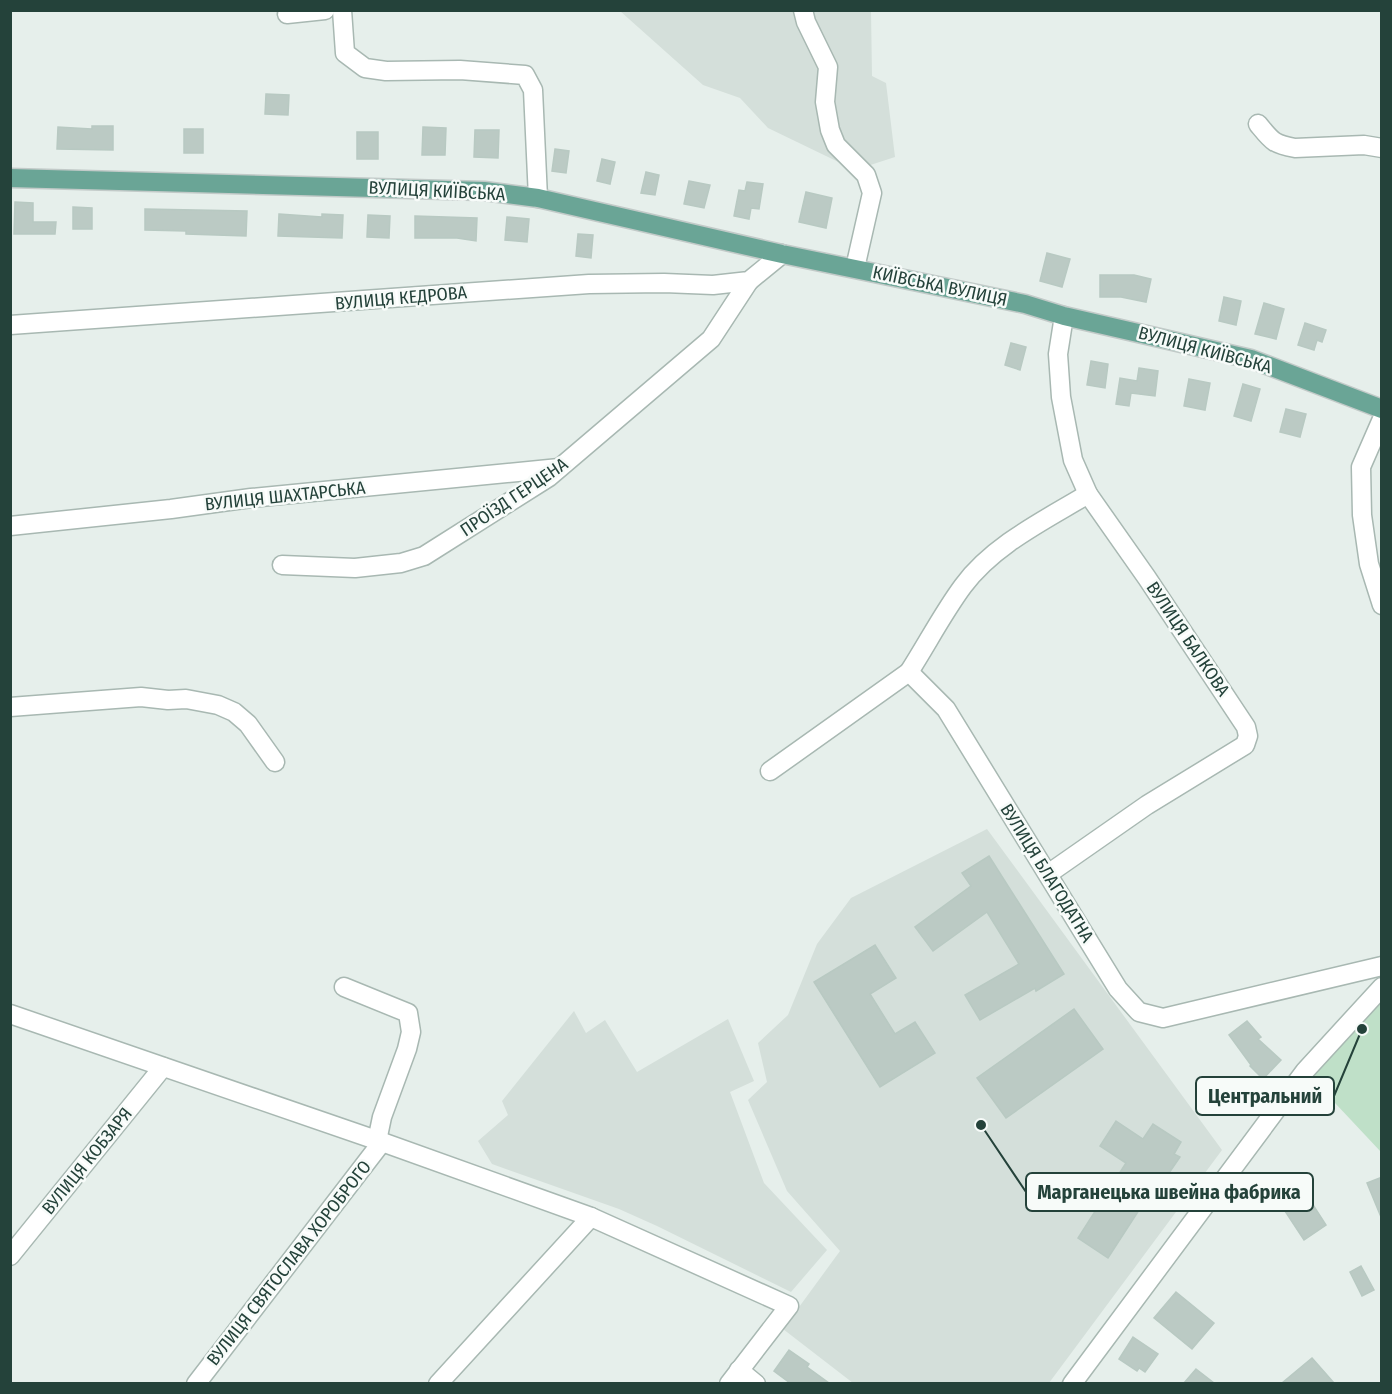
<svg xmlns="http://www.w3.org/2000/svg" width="1392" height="1394" font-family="'Fira Sans Condensed',sans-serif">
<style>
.built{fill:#d4dfda}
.green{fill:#bfe0c8}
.building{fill:#bbcac4;stroke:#b8c9c2;stroke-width:1.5}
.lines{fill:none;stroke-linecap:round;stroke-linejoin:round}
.minor-casing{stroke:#a8b8b2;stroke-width:21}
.major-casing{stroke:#c2cac8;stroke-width:21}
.minor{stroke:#fff;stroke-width:18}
.major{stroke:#6aa596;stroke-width:18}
.labels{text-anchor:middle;stroke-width:5;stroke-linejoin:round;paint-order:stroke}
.street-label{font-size:18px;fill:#24423a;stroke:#f7fbf9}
.leader{fill:none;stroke:#24423a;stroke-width:2}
.callout-dot{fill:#24423a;stroke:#f7fbf9;stroke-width:2}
.callout{fill:#f7fbf9;stroke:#24423a;stroke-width:2}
.callout-label{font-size:20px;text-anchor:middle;font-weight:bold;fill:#24423a}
</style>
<rect width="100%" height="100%" fill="#e6efeb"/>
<g class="built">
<polygon points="620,11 871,11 872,76 886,83 895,157 855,170 768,128 740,98 703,85"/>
<polygon points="987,829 1222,1150 1049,1383 853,1383 783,1329 840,1251 787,1191 748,1100 767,1082 758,1043 788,1015 817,944 851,898"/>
<polygon points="574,1011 586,1033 605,1020 637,1072 728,1019 754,1081 730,1092 764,1183 827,1250 791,1292 657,1226 619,1209 492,1164 478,1141 508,1115 502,1101"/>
</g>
<polygon class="green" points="1381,987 1381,1152 1305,1071"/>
<g class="building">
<polygon points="266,94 289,95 288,115 265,114"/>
<polygon points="92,126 113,126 113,150 57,149 58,127 92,129"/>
<polygon points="423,127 446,128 445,155 422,155"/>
<rect x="184" y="129" width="19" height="24"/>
<polygon points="475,130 499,130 498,158 474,157"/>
<rect x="357" y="132" width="21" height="27"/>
<polygon points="555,149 569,151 566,173 552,171"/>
<polygon points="602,159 615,162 610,184 597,181"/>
<polygon points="646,172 659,175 655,195 641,193"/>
<polygon points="689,181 710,185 704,208 684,204"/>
<polygon points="747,182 763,184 759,209 751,208 749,219 734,216 739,190 745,191"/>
<polygon points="806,192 832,198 826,228 799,222"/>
<polygon points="15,202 33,203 33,222 56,222 55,234 14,234"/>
<polygon points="73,207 92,208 92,229 73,229"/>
<polygon points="145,209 247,211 246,236 186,234 186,231 145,230"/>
<polygon points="279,214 322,217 322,214 343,215 342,238 278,236"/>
<polygon points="368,215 390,216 389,238 367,237"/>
<polygon points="415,216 477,218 476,241 457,238 415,238"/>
<polygon points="507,217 529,219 527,242 505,240"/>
<polygon points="578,234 593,235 591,258 576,256"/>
<polygon points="1047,253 1070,259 1062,287 1040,281"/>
<polygon points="1100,275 1134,275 1151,279 1146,302 1121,297 1100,297"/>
<polygon points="1224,297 1241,301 1236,325 1219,321"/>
<polygon points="1264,303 1284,309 1276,339 1255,334"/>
<polygon points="1305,323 1326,330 1322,342 1317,340 1314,350 1298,345"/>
<polygon points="1011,343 1026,347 1020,370 1005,365"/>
<polygon points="1091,361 1108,364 1105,388 1087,385"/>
<polygon points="1139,368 1158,371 1155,396 1131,393 1129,406 1116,404 1120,378 1137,381"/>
<polygon points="1189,379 1210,383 1205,410 1184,406"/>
<polygon points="1243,384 1260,389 1251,421 1234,416"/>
<polygon points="1286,409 1306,414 1300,437 1280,432"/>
<polygon points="989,856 1064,974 1036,991 1035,988 980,1020 965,995 1019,964 987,912 933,951 915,927 971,886 962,873"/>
<polygon points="875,945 896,978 870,994 895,1034 915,1022 935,1053 880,1087 814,982"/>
<polygon points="1074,1009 1103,1049 1006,1118 977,1078"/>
<polygon points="1247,1021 1261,1037 1258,1039 1281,1060 1263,1079 1250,1066 1251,1065 1229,1035"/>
<polygon points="1116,1121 1143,1139 1153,1124 1181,1142 1174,1154 1180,1157 1167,1176 1163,1173 1108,1258 1078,1238 1126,1163 1100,1146"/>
<polygon points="1382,1177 1382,1217 1381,1217 1367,1183"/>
<polygon points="1306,1194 1326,1225 1304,1240 1283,1208"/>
<polygon points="1361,1266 1374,1290 1362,1296 1350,1272"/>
<polygon points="1176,1292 1214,1323 1192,1349 1154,1318"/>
<polygon points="1133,1337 1158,1354 1145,1372 1139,1368 1137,1371 1119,1359"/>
<polygon points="789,1350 809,1364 807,1367 829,1383 790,1383 774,1371"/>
<polygon points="1312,1358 1334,1383 1282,1383"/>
<polygon points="1196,1369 1214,1383 1184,1383"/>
</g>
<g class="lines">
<g class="minor-casing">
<g id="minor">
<polyline points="342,10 345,53 365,68 386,71 460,70 525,75 533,90 538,198"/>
<polyline points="803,10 806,22 828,67 825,102 830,130 836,145 866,175 872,193 855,268"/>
<polyline points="287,14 325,10"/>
<path d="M1258,124C1272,141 1273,144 1295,148L1364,145L1382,148"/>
<polyline points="10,325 589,284 664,283 713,285 749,281 782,254"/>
<polyline points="1382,419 1361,467 1362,515 1369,564 1382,605"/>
<polyline points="10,526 171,509 251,498 559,468"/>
<polyline points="282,565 355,568 401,563 424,556 549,477 711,339 749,281"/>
<path d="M909,672C927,644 943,613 963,586C993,545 1045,520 1088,494"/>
<polyline points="10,707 141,697 168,700 186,699 218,705 234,712 248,724 275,762"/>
<polyline points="770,771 909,672 946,709 1118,989 1139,1012 1163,1018 1382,966"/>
<polyline points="1048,874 1147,805 1245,745 1248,736 1246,727 1147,578 1088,494 1073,460 1061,397 1058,354 1064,316"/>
<polyline points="344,987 408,1013 411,1032 407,1049 382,1117 377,1141"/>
<polyline points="10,1014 382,1142 591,1217 789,1306 729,1384"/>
<polyline points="10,1256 163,1067"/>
<polyline points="739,1370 756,1384"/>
<polyline points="196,1384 382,1142"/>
<polyline points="438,1384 591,1217"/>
<polyline points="1072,1384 1305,1071 1382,987"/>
</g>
</g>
<g class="major-casing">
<polyline id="major" points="10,178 484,191 538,198 782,254 1025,304 1064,316 1251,359 1382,409"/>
</g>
<use href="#minor" class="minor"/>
<use href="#major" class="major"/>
</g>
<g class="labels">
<g class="street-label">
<text transform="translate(437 191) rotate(3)" y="6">ВУЛИЦЯ КИЇВСЬКА</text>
<text transform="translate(940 286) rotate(12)" y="6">КИЇВСЬКА ВУЛИЦЯ</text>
<text transform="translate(401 298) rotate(-5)" y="6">ВУЛИЦЯ КЕДРОВА</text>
<text transform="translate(1205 350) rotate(15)" y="6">ВУЛИЦЯ КИЇВСЬКА</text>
<text transform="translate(285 496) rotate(-6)" y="6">ВУЛИЦЯ ШАХТАРСЬКА</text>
<text transform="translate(514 497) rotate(-34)" y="6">ПРОЇЗД ГЕРЦЕНА</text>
<text transform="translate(1188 639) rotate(56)" y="6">ВУЛИЦЯ БАЛКОВА</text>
<text transform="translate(1047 873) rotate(58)" y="6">ВУЛИЦЯ БЛАГОДАТНА</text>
<text transform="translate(87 1161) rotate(-51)" y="6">ВУЛИЦЯ КОБЗАРЯ</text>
<text transform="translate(289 1263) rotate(-52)" y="6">ВУЛИЦЯ СВЯТОСЛАВА ХОРОБРОГО</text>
</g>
</g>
<path class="leader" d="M1362 1029L1334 1096M981 1125L1026 1192"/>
<g class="callout-dot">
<circle cx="1362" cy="1029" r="6"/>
<circle cx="981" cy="1125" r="6"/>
</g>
<g class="callout">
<rect x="1196" y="1077" width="138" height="38" rx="6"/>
<rect x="1026" y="1173" width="287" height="38" rx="6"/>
</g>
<g class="callout-label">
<text x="1265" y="1103">Центральний</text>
<text x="1169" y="1199">Марганецька швейна фабрика</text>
</g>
<rect width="1392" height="1394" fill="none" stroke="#24423a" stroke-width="24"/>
</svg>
